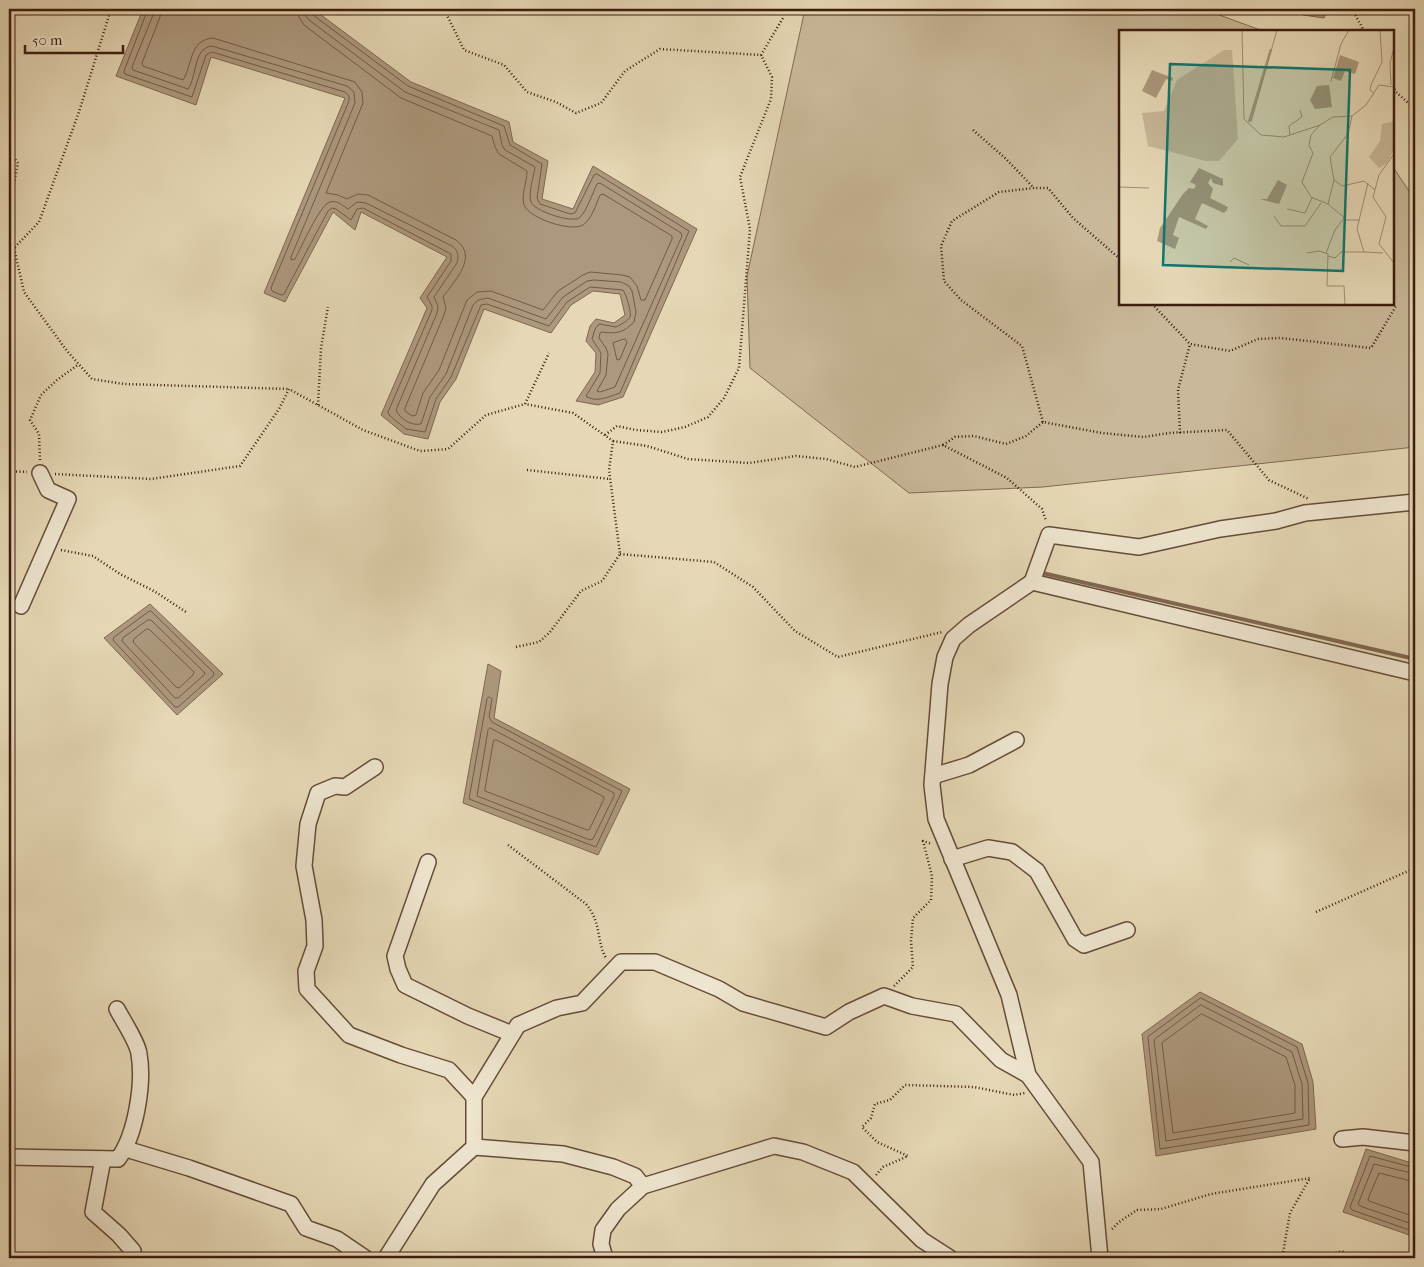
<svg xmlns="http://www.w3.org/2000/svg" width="1424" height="1267" font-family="'IM FELL French Canon',serif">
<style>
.green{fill:#c9b899;stroke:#826a54}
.water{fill:#ac987d;stroke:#7f6751}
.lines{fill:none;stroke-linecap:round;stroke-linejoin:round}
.shore{stroke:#745a46;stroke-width:1}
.stream{stroke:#7f6751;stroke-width:4}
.minor-casing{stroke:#664c38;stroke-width:18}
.path{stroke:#3c1d0e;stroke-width:2.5;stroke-dasharray:1 2.5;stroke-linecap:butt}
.minor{stroke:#efe6d0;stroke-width:15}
.inset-river{fill:none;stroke:#ac987d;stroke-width:2.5}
.inset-road{fill:none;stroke:#a28d73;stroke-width:1}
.view{fill:#0f766e;fill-opacity:0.15;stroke:#0f766e;stroke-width:2.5}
.inset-edge{fill:none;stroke:#3c1d0e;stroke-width:2.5}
</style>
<rect width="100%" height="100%" fill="#e6d8b6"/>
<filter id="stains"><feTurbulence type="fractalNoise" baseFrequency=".004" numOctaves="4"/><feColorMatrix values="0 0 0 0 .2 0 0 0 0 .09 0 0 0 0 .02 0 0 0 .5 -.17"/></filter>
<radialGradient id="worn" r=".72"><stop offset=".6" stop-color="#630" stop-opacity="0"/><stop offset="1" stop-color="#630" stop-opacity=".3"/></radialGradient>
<polygon class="green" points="805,9 1203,9 1263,31 1120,31 1120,304 1393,304 1393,167 1415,200 1415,447 1043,487 909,493 750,368 747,276"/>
<g class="water">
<polygon points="143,9 313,9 411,82 509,122 513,142 548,161 542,199 573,209 593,166 697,229 623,397 598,405 576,401 595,372 596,353 586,341 590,326 596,319 614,323 625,315 620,294 593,291 571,305 551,333 484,309 456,379 440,402 428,439 404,434 381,415 427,308 420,298 447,257 361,212 355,230 333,212 285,302 264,293 345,98 211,57 196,105 116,76"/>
<polygon points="1305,9 1327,9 1324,18 1303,15"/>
<polygon points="150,604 223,674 177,715 104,638"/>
<polygon points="488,664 501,671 494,718 630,789 598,855 463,803"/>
<polygon points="1200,992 1302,1044 1313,1082 1316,1129 1156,1156 1142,1034"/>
<polygon points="1366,1149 1415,1164 1415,1237 1343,1212"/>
</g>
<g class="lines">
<g class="shore">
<path d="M148,9L124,71L125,74L192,97L206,55L212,52L345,92L349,96V101L271,288L272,291L281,295L284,294L328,211L332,208L336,209L351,220L357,209L363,208L451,254V261L427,297L432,306V310L388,412L389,415L406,429L425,432L436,399L451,377L481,305L487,304L549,326L567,302L590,287L623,290C626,294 632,313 630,317C628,321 620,325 616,327L599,324L595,329L592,339L601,353L600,373L586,396C596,403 608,397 620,393L689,231L597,174L594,175L575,213L570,214L540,204L537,198L542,164L510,145L504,126L408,86L313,15L311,9"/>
<path d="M154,9L153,15L132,67L133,70L188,89C197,77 193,48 212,46L347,86L354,92L355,103L291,257V260L295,259C301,248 320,204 330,202C338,200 343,206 348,209L357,202L366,203L452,246C458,250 459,256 457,263L434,297L438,306L437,313L396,410C400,419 411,426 421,424L430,397L446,374L473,305L478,300L488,298L546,319L563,297L587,281L594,280L621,282L629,286L632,291L636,312L634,322C623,333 617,334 602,332L600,333L599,338L606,348L608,354L606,375L597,391L600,392L615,387L682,236L681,233L600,183L597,184C593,192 586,213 579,218C571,223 534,211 531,202C528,191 534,177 535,167L505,150L502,145L499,130L405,92L309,20L305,15V9"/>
<path d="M162,9L160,17L142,63L143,66L183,80C193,64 189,40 213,38L355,82L362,92L363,103L326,193L338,195L347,199L358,194L368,195L456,240C479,257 454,281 443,297L446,308L444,315L405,408V411L412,416L416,415L423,393L439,370L467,300L477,292L491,291L543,310L558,291L583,275L590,272L622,275L630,277L637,286L641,300H645L672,239V236L603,194L600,195C596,204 592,219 583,225C571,232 530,219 524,205C521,195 527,182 527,171L499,154L495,147L492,136L401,98L304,25L299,17L297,9"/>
<polygon points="625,339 627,342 620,359 617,360 613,343"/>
<polygon points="151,611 214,673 213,676 178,707 175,707 113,640 114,637 148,612"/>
<polygon points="148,620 151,620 205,673 204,675 178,698 175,698 122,641 123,638"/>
<polygon points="147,629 150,630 194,672 193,675 179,688 176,687 133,642 134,639"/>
<polygon points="489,697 492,699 489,717 492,722 622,791 596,847 469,799 487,699"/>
<polygon points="490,728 614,793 614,796 593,839 590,840 477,796 488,730"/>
<polygon points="494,740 497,740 604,797 604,799 589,830 587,830 485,791"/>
<polygon points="1201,998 1297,1047 1308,1083 1309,1125 1160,1149 1148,1037"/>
<polygon points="1201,1005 1292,1052 1302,1084 1303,1119 1166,1141 1154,1040"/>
<polygon points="1202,1014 1286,1057 1295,1085 1295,1113 1173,1133 1162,1043"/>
<polyline points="1415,1168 1370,1156 1350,1207 1352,1210 1415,1232"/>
<polyline points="1415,1174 1374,1164 1358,1204 1360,1206 1415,1225"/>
<polyline points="1415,1182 1379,1173 1368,1199 1369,1201 1415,1217"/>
</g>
<polyline class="stream" points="1038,572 1415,659"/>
<g class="minor-casing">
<g id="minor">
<polyline points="1032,582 1415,673"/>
<polyline points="21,606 68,499 48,490 40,473"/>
<polyline points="375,767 345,787 335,786 318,793 308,824 304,866 314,920 315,946 306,971 307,989 349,1035 401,1055 449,1070 474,1097"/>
<polyline points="933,776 969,765 1016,740"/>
<polyline points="952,859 988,848 1012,852 1037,871 1075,939 1084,945 1127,930"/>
<polyline points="428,862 395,956 398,969 405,985 468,1016 512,1034"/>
<polyline points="1342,1139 1363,1137 1415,1143"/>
<polyline points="474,1147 563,1154 613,1167 635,1176 643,1186"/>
<polyline points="126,1149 189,1168 291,1204 306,1228 337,1239 365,1258"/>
<path d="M9,1157L118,1159C136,1135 144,1083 139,1054C138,1043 122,1019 117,1009"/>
<polyline points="103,1159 93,1212 119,1235 133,1251 130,1258"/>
<polyline points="386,1258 433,1184 474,1147 474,1097 518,1025 557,1008 582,1003 621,962 655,962 719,989 743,1003 826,1027 849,1012 884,996 912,1006 956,1014 1001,1060 1028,1075"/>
<polyline points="605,1258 601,1244 603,1230 618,1209 643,1186 774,1146 803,1152 853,1172 922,1240 950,1258"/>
<polyline points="1100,1258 1091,1162 1028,1075 1009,995 936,819 932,785 940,684 945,657 953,639 969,625 1032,582 1049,535 1139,547 1220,529 1276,521 1305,513 1415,502"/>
</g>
</g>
<g class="path">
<polyline points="441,9 446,13 464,50 504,65 527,92 556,102 576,113 601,103 625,71 660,49 761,55 783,18"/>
<polyline points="1352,9 1364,31"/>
<polyline points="1393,86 1396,92 1415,109"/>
<polyline points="973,130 1005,158 1034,188"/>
<polyline points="9,151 18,163 10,202 14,248 24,292 67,351 92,379 124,384 289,389"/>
<polyline points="9,245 14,248 39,222 79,112 111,9"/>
<polyline points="1152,304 1190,344 1230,351 1258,339 1281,338 1371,348 1396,306"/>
<polyline points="318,405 321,348 328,307"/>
<polyline points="1043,422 1022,346 961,300 944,281 941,246 952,221 999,192 1034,188 1048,188 1073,218 1120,259"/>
<polyline points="1180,433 1178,390 1190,344"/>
<polyline points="605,435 617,426 636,430 662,432 685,427 708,417 724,398 739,368 750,229 740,177 771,99 772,77 761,55"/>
<polyline points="613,441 647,446 688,459 749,463 796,456 826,459 855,467 943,445 1007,478 1042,509 1046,521"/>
<polyline points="943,445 955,437 974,436 1006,444 1026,436 1043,422 1102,433 1144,437 1169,433 1227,430 1269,480 1309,499"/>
<polyline points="40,460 39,434 30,420 41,395 57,380 79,364"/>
<polyline points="527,470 610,479"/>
<polyline points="9,471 27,472"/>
<polyline points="55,474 151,479 240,466 279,409 289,389 363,430 420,451 448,449 486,415 525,404 549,353"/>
<polyline points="61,550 93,556 120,574 154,591 186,612"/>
<polyline points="620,554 714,562 753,587 795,631 838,657 942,632"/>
<polyline points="516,647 539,642 550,632 581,591 602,581 620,554 609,470 613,441 573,413 525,404"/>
<path d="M508,845L586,904C602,923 596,941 606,958"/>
<polyline points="1316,912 1415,868"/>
<polyline points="894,986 913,967 911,941 913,918 931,900 932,876 923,841 932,844"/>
<polyline points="876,1175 883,1167 908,1156 877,1142 862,1127 871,1118 875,1104 890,1100 905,1085 974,1087 1014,1095 1025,1093"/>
<polyline points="1112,1229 1119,1222 1137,1210 1161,1209 1211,1194 1310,1178 1290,1213 1283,1253 1283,1258"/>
<polyline points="1323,1258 1325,1256 1342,1251 1354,1258"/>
</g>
<use href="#minor" class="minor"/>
</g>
<g transform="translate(1119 30)">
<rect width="275" height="275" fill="#e6d8b6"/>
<path d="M105,20H113L119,109L100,131H87L29,116L23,83L45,81L58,50ZM275,91V120L268,133L260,138L250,127L261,111L263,94Z" fill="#c9b899"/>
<path d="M221,25L240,32L236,44L226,41L222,51L214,48ZM33,40L54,48L53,51L47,49L37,68L23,61ZM210,55L213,77L196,79L191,70L198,56ZM80,138L104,149V156L94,153L92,148L89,153L94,159L91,168L109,177L108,180L105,183L83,173L76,189L89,196L87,199L60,187L54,205L60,208L56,219L38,211L41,198L64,164L70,158L75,159L77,155L71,152ZM159,150L168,155L160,174L141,169H148Z" fill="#ac987d"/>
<path class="inset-river" d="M130,92L152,19"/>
<path class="inset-road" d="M123,0L125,89L142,105L165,107L201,95L214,87L233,86L247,75L260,55L275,57M212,51L222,14L230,0M272,55L271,33L275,18M255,63L251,60L252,55L263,32L261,0M233,86L229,104L211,127L215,150L223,156L245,151L256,160M132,92L158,0M201,95L192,105L190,115L194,123L183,152L192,167L209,174L228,190H240M171,105L170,96L183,87L181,80M275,124L260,145L254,167L267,187L260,214L275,233M249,153L238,199L245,222L264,223M0,157L30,158M209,174L215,150M168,179L186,183L193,168M155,186L162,196H186L202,173M188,223L200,221L209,224L208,256H225L226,275M207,223L216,200L225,188M209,226L216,228L222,222H245M111,232L115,228L130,235"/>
<path class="view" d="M51,34L231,40L224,241L44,235Z"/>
<rect width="275" height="275" class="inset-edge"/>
</g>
<rect width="1424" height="1267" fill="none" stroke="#e6d8b6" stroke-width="30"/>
<rect x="10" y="10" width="1404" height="1247" fill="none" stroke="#3c1d0e" stroke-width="2.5"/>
<rect x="15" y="15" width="1394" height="1237" fill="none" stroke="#3c1d0e"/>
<path d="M25 45v8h98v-8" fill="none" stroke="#3c1d0e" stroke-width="2.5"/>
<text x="32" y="45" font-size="15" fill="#3c1d0e" stroke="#efe6d0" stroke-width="4" paint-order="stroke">50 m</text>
<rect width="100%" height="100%" filter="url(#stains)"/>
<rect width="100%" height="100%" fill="url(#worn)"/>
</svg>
